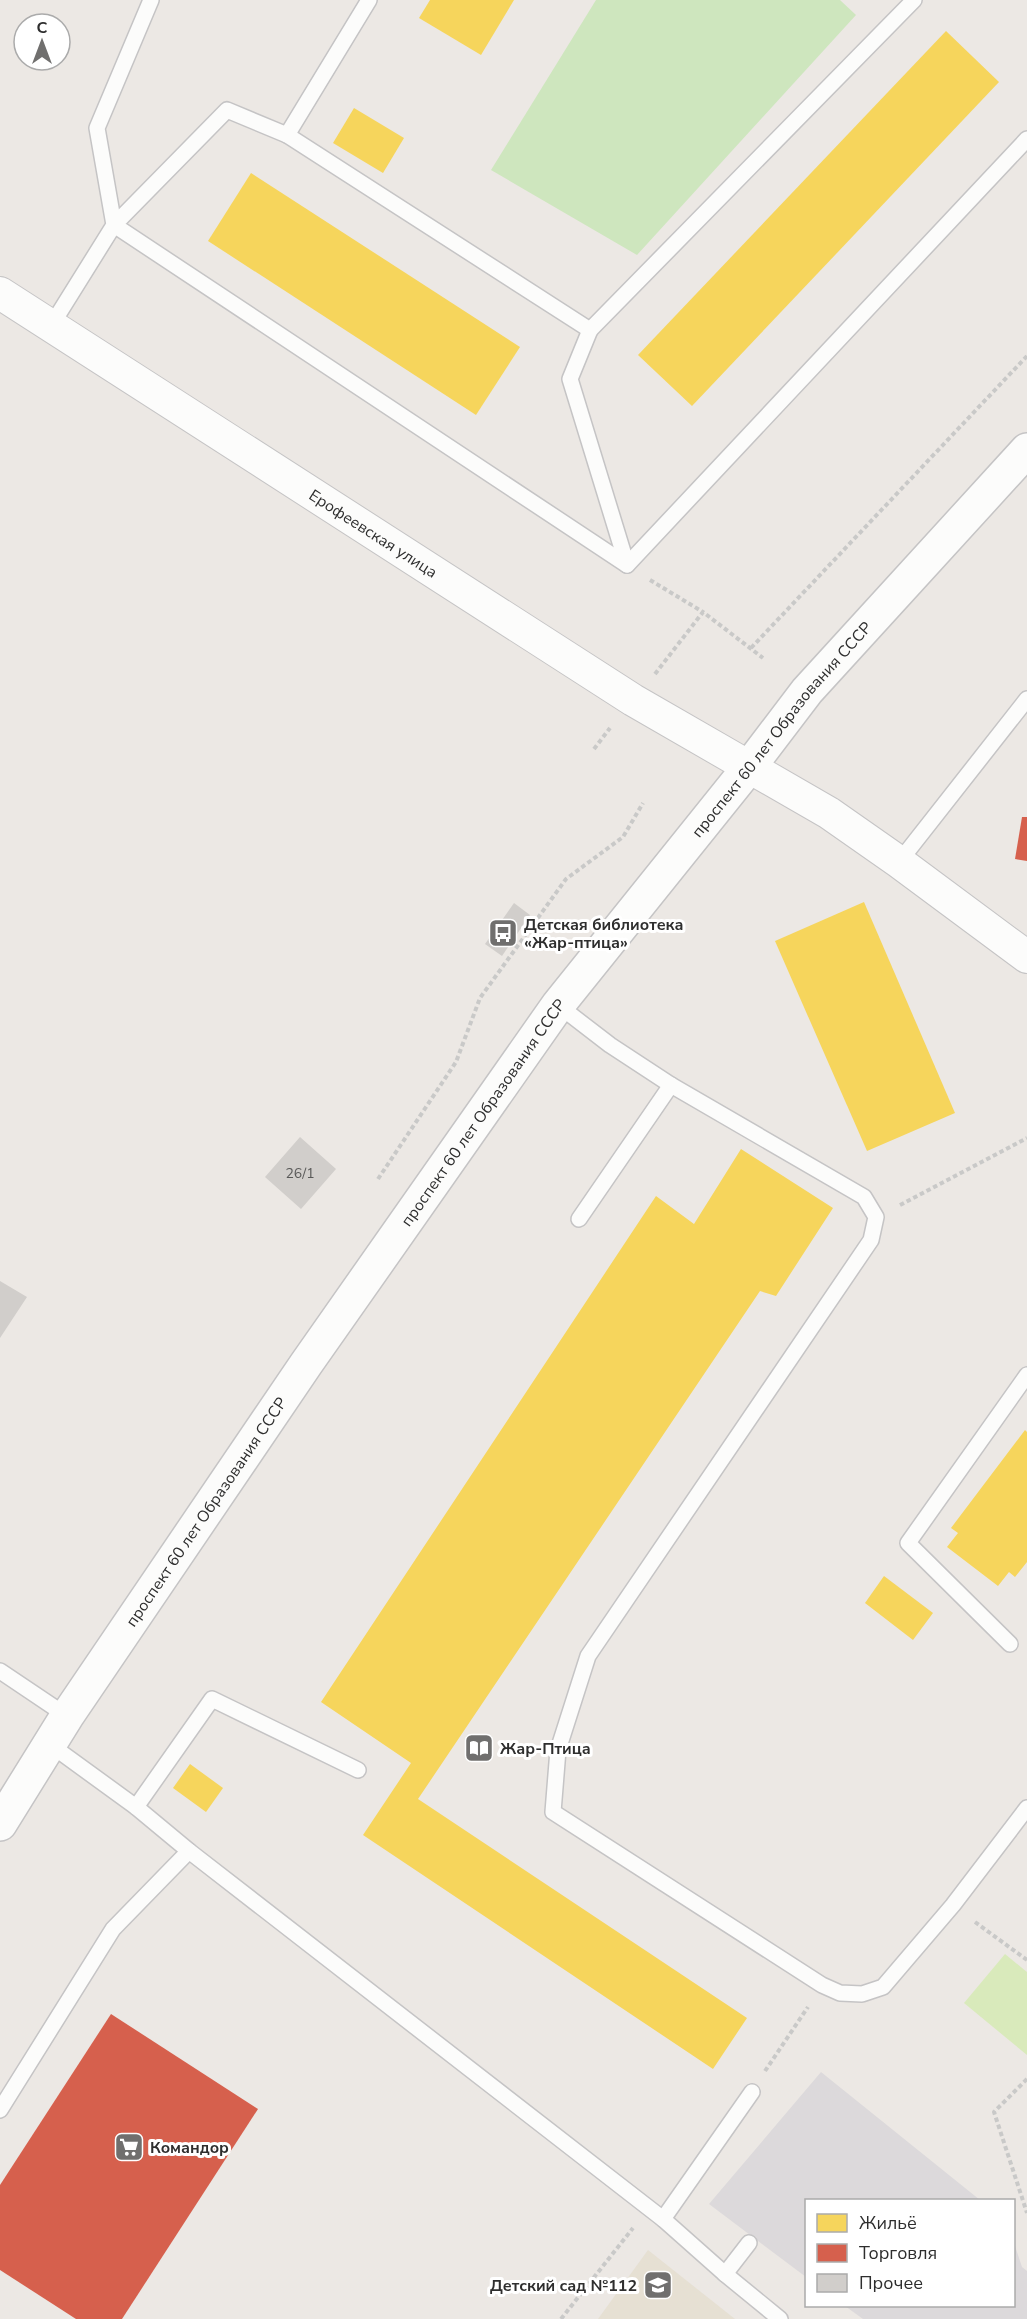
<svg xmlns="http://www.w3.org/2000/svg" width="1027" height="2319" font-family="'Nunito Sans',sans-serif">
<style>
.industrial{fill:#dcd9db}
.education{fill:#e6e0d3}
.green{fill:#cee6be}
.pitch{fill:#d9eabb}
.homes{fill:#f6d55c}
.shops{fill:#d6604d}
.building{fill:#d1cecb}
.lines{fill:none;stroke-linecap:round;stroke-linejoin:round}
.lane-casing{stroke:#c5c4c5;stroke-width:18}
.street-casing{stroke:#c5c4c5;stroke-width:34}
.secondary-casing{stroke:#c5c4c5;stroke-width:36}
.path{stroke:#c9c9c8;stroke-width:4;stroke-dasharray:4.5 3;stroke-linecap:butt}
.lane{stroke:#fcfcfb;stroke-width:15}
.street{stroke:#fcfcfb;stroke-width:32}
.secondary{stroke:#fcfcfb;stroke-width:33}
.labels{text-anchor:middle;stroke-width:6;stroke-linejoin:round;paint-order:stroke}
.number-label{font-size:14px;fill:#585857}
.street-label{font-size:16px;fill:#2e2e2e;stroke:#fff}
.poi-label{font-size:16px;font-weight:bold;fill:#2e2e2e;stroke:#fff;text-anchor:start}
</style>
<rect width="100%" height="100%" fill="#ece8e4"/>
<g class="industrial">
<polygon points="821,2072 980,2200 806,2200 806,2277 709,2204"/>
<polygon points="1014,2243 1022,2267 1027,2271 1027,2319 863,2319 845,2306 1014,2306"/>
</g>
<polygon class="education" points="648,2250 735,2319 598,2319"/>
<polygon class="green" points="596,0 840,0 856,15 637,255 491,170"/>
<polygon class="pitch" points="1005,1954 1027,1972 1027,2055 964,2003"/>
<g class="homes">
<polygon points="430,0 514,0 481,55 419,18"/>
<polygon points="946,31 999,82 692,406 638,355"/>
<polygon points="354,108 404,138 383,173 333,143"/>
<polygon points="251,173 520,347 476,415 208,241"/>
<polygon points="864,902 955,1113 867,1151 775,941"/>
<polygon points="741,1149 833,1208 776,1296 760,1291 418,1799 747,2018 713,2069 363,1835 411,1763 321,1702 656,1196 694,1224"/>
<polygon points="1025,1430 1027,1432 1027,1562 1015,1577 1009,1572 998,1586 947,1547 958,1533 951,1528"/>
<polygon points="884,1576 933,1613 913,1640 865,1603"/>
<polygon points="190,1764 223,1788 206,1812 173,1788"/>
</g>
<g class="shops">
<polygon points="1022,817 1027,817 1027,861 1015,859"/>
<polygon points="111,2014 258,2109 122,2319 76,2319 0,2270 0,2185"/>
</g>
<g class="building">
<polygon points="514,903 530,915 502,956 485,944"/>
<polygon points="300,1137 336,1169 301,1209 265,1177"/>
<polygon points="0,1281 27,1297 0,1338"/>
</g>
<g class="lines">
<g class="lane-casing">
<g id="lane">
<polyline points="914,0 590,330 287,135 227,110 114,225 627,565 1027,139"/>
<polyline points="287,135 369,0"/>
<polyline points="51,326 114,225 97,128 151,0"/>
<polyline points="590,330 570,379 627,565"/>
<polyline points="899,862 1027,699"/>
<polyline points="558,1005 610,1045 671,1085 864,1197 876,1217 871,1240 588,1656 558,1750 553,1812 822,1985 840,1993 862,1994 883,1987 953,1905 1027,1808"/>
<polyline points="579,1219 671,1085"/>
<polyline points="1010,1644 908,1543 1027,1375"/>
<polyline points="0,1671 67,1716"/>
<polyline points="48,1743 136,1807 189,1851 663,2219 725,2274 780,2319"/>
<polyline points="136,1807 212,1699 358,1770"/>
<polyline points="0,2110 113,1929 189,1851"/>
<polyline points="663,2219 752,2092"/>
<polyline points="725,2274 749,2243"/>
</g>
</g>
<g class="street-casing">
<g id="street">
<path id="s1" d="M0,293L633,700L829,813L899,862L1027,957"/>
</g>
</g>
<g class="secondary-casing">
<g id="secondary">
<path id="s2" d="M0,1824L67,1716L306,1364L558,1005L750,766L807,691L1027,450"/>
</g>
</g>
<g class="path">
<polyline points="650,580 703,612"/>
<polyline points="751,648 1027,356"/>
<polyline points="655,674 703,612 763,658"/>
<polyline points="594,749 610,728"/>
<polyline points="378,1179 456,1062 480,998 566,879 623,837 643,803"/>
<polyline points="900,1205 1027,1138"/>
<polyline points="975,1922 1027,1960"/>
<polyline points="765,2071 808,2007"/>
<polyline points="1027,2079 994,2112 1027,2213"/>
<polyline points="561,2319 633,2228"/>
</g>
<use href="#lane" class="lane"/>
<use href="#street" class="street"/>
<use href="#secondary" class="secondary"/>
</g>
<defs>
<g id="bus-square" transform="scale(1.5)"><rect x="-9" y="-9" width="18" height="18" rx="4" fill="#706f6e" stroke="#fff"/><path d="M-5-6H5V4H4V6H2V4H-2V6H-4V4H-5ZM-3.5-4V0h7V-4ZM-3.5 1.2v1.5H-2V1.2ZM2 1.2v1.5H3.5V1.2Z" fill="#fff"/></g>
<g id="library-square" transform="scale(1.5)"><rect x="-9" y="-9" width="18" height="18" rx="4" fill="#706f6e" stroke="#fff"/><path d="M-6-4Q-3-5.5-.7-3.5V5Q-3 3-6 4ZM6-4Q3-5.5 .7-3.5V5Q3 3 6 4Z" fill="#fff"/></g>
<g id="supermarket-square" transform="scale(1.5)"><rect x="-9" y="-9" width="18" height="18" rx="4" fill="#706f6e" stroke="#fff"/><path d="M-6-5.5h2.5l.6 2H6L4.5 2H-2.5L-4.4-4H-6ZM-1.5 3.2a1.3 1.3 0 1 0 .1 0ZM3 3.2a1.3 1.3 0 1 0 .1 0Z" fill="#fff"/></g>
<g id="school-square" transform="scale(1.5)"><rect x="-9" y="-9" width="18" height="18" rx="4" fill="#706f6e" stroke="#fff"/><path d="M0-5L7-2L0 1L-7-2ZM-4 1L0 2.5L4 1V4Q0 6-4 4Z" fill="#fff"/></g>
</defs>
<g fill-rule="evenodd">
<use href="#bus-square" x="503" y="933"/>
<use href="#library-square" x="479" y="1748"/>
<use href="#supermarket-square" x="129" y="2147"/>
<use href="#school-square" x="658" y="2285"/>
</g>
<g class="labels">
<g class="number-label">
<text x="300" y="1178">26/1</text>
</g>
<g class="street-label">
<text dy="6" stroke="none"><textPath href="#s1" startOffset="444">Ерофеевская улица</textPath></text>
<text dy="6" stroke="none"><textPath href="#s2" startOffset="1346">проспект 60 лет Образования СССР</textPath></text>
<text dy="6" stroke="none"><textPath href="#s2" startOffset="860">проспект 60 лет Образования СССР</textPath></text>
<text dy="6" stroke="none"><textPath href="#s2" startOffset="374">проспект 60 лет Образования СССР</textPath></text>
</g>
<g class="poi-label">
<text x="524" y="930">Детская библиотека<tspan x="524" dy="18">«Жар-птица»</tspan></text>
<text x="500" y="1754">Жар-Птица</text>
<text x="150" y="2153">Командор</text>
<text x="637" y="2291" text-anchor="end">Детский сад №112</text>
</g>
</g>
<rect x="805" y="2199" width="210" height="108" fill="#ffffff" stroke="#ababab" stroke-width="1.5"/>
<rect x="817" y="2214" width="30" height="18" fill="#f6d55c" stroke="#ababab" stroke-width="1.5"/>
<text x="859" y="2229" font-size="18" fill="#2e2e2e">Жильё</text>
<rect x="817" y="2244" width="30" height="18" fill="#d6604d" stroke="#ababab" stroke-width="1.5"/>
<text x="859" y="2259" font-size="18" fill="#2e2e2e">Торговля</text>
<rect x="817" y="2274" width="30" height="18" fill="#d1cecb" stroke="#ababab" stroke-width="1.5"/>
<text x="859" y="2289" font-size="18" fill="#2e2e2e">Прочее</text>
<g transform="translate(42 42)"><circle r="28" fill="#ffffff" stroke="#ababab" stroke-width="1.5"/>
<path d="M0-4.5L10 22L0 15L-10 22Z" fill="#706f6e"/>
<text y="-9" font-size="16" font-weight="bold" text-anchor="middle" fill="#2e2e2e">С</text>
</g>
</svg>
